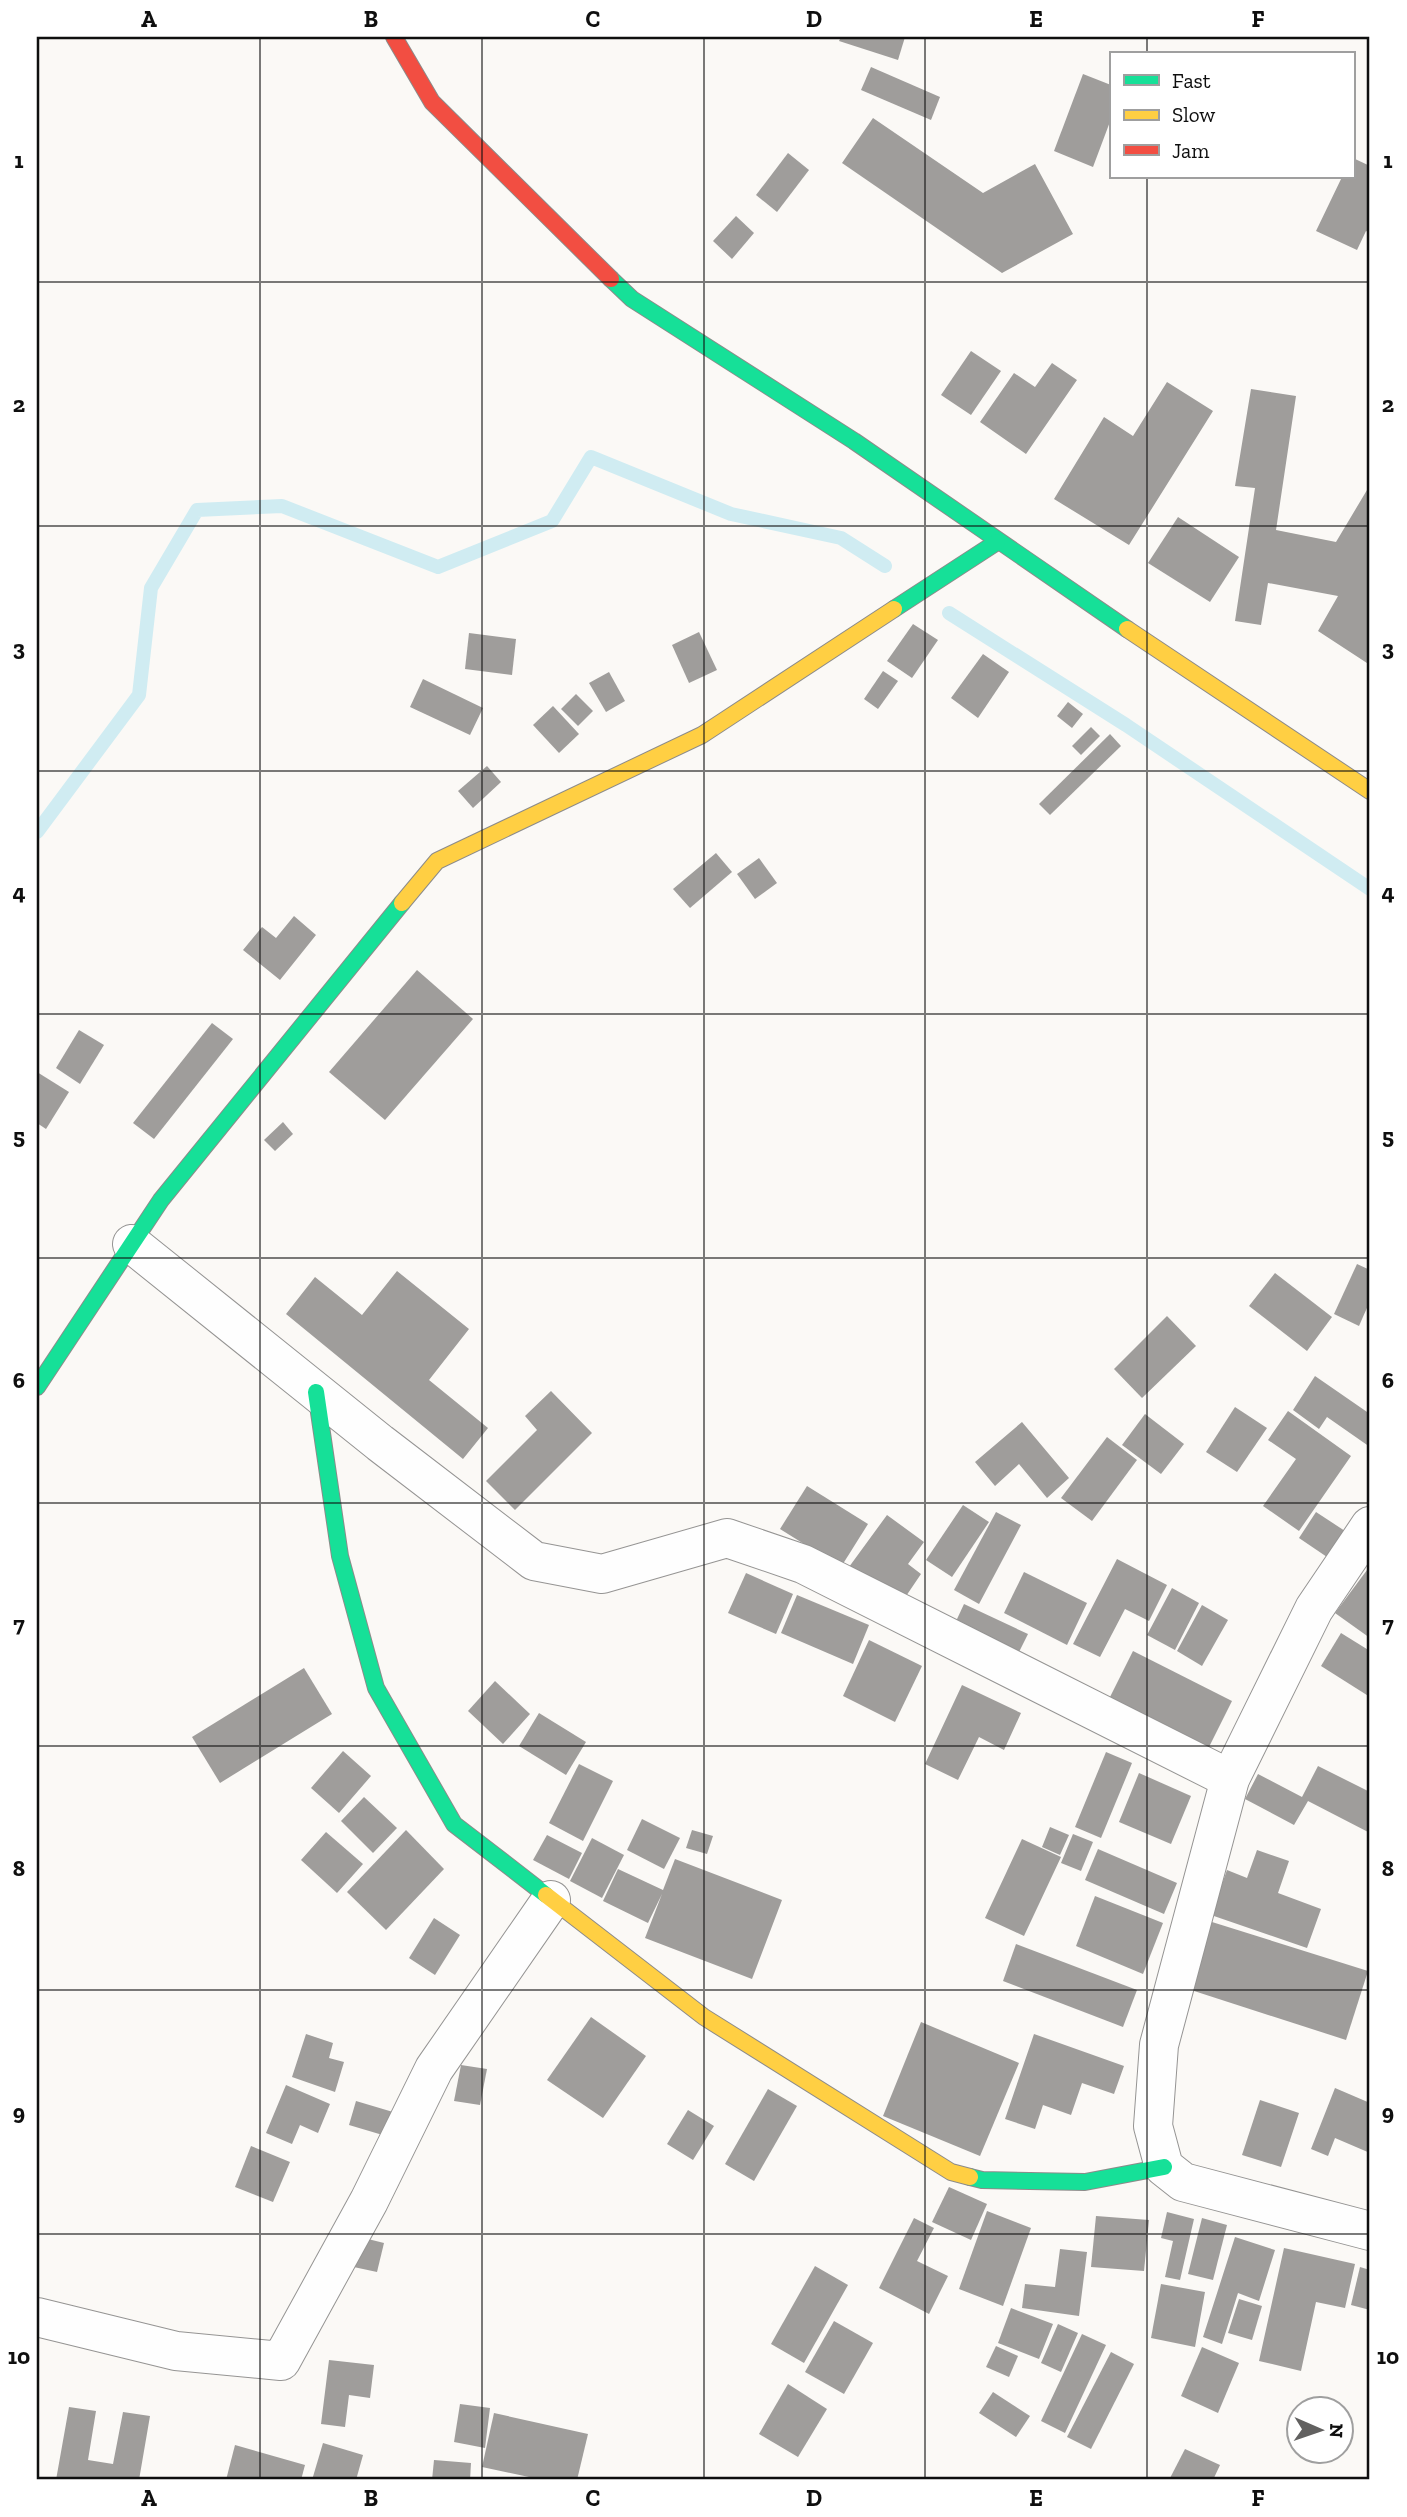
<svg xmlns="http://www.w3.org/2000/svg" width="1407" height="2517" font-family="'Zilla Slab',serif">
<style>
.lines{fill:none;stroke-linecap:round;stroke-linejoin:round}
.stream{stroke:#d0ecf2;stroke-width:14}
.building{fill:#9f9d9b}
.street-casing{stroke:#959493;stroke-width:40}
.fast-casing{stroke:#8c8b8a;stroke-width:18}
.slow-casing{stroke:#8c8b8a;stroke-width:18}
.jam-casing{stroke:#8c8b8a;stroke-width:18}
.street{stroke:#fefefe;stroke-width:38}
.fast{stroke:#16e098;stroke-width:16}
.slow{stroke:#ffcf43;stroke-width:16}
.jam{stroke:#f24e42;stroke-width:16}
.grid{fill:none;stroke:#0f0f0f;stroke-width:2;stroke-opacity:0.55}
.neatline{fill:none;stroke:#0f0f0f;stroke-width:2.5}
.grid-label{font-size:23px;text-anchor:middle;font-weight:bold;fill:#0f0f0f}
</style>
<rect width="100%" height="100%" fill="#fbf9f6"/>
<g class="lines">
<g class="stream">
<polyline points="949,613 1126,725 1370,889"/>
<polyline points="37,832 139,695 151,588 197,510 282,506 438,567 552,521 591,457 731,514 841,538 885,566"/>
</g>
</g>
<g class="building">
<polygon points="841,37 905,37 898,60 839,41"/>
<polygon points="871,67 940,97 931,120 861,90"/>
<polygon points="1083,74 1111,85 1111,119 1093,167 1054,151"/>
<polygon points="873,118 983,193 1035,164 1073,234 1002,273 842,163"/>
<polygon points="788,153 809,170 777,212 756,195"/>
<polygon points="1353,158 1370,166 1370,233 1366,231 1357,250 1316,231 1342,177 1353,177"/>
<polygon points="736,216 754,233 732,259 713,241"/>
<polygon points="971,351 1001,371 971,415 941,395"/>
<polygon points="1052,363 1077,380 1026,454 980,422 1014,373 1035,387"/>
<polygon points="1167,382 1213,411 1129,545 1054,499 1104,417 1133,436"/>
<polygon points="1251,389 1296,396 1276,530 1336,542 1370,485 1370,665 1318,631 1338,596 1268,583 1261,625 1235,621 1255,488 1235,486"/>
<polygon points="1178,517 1239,557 1210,602 1148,563"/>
<polygon points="913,624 938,640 912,678 887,661"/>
<polygon points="699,632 717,670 689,683 672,645"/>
<polygon points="469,633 516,639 512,675 465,669"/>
<polygon points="983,654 1009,672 978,718 951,698"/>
<polygon points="883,671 898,681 878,709 864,699"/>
<polygon points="609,672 625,701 606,712 589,683"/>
<polygon points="423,679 483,708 470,735 410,707"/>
<polygon points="576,694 593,711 578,726 561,709"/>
<polygon points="1068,702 1083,714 1072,728 1057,716"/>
<polygon points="553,706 579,734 559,753 533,725"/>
<polygon points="1091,727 1100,736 1081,755 1072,746"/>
<polygon points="1110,734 1121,746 1050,815 1039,804"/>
<polygon points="487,766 501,782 473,808 458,791"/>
<polygon points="716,853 732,872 690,908 673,889"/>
<polygon points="759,858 777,883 755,899 737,874"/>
<polygon points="294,916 316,935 280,980 243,950 262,927 276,938"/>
<polygon points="417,970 473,1019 385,1120 329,1072"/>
<polygon points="212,1023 233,1039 154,1139 133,1123"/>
<polygon points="79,1030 104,1045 80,1084 56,1068"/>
<polygon points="37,1072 69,1092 46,1129 37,1123"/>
<polygon points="283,1122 293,1134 275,1151 264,1140"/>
<polygon points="1357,1264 1370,1270 1370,1301 1359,1326 1334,1314"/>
<polygon points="397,1271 469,1329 429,1380 488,1428 463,1459 286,1314 315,1277 362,1315"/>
<polygon points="1275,1273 1332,1317 1307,1351 1249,1306"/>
<polygon points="1167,1316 1196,1346 1142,1398 1114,1369"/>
<polygon points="1315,1376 1370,1414 1370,1447 1327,1417 1319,1429 1293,1410"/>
<polygon points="551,1391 592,1433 515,1510 486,1481 537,1430 525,1416"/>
<polygon points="1235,1407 1267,1428 1237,1472 1206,1452"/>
<polygon points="1288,1411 1351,1456 1299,1531 1263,1506 1296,1459 1268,1440"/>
<polygon points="1145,1414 1184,1444 1161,1474 1122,1445"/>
<polygon points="1022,1422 1069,1478 1047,1498 1019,1464 995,1486 975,1462"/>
<polygon points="1107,1437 1137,1460 1092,1521 1061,1498"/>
<polygon points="807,1486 868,1524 841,1567 780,1529"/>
<polygon points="963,1505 989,1522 952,1577 926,1560"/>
<polygon points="996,1512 1021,1525 979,1604 954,1590"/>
<polygon points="1316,1512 1345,1531 1327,1557 1299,1538"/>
<polygon points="887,1515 924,1542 908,1564 921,1574 900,1605 849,1567"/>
<polygon points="1117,1559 1167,1585 1149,1621 1125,1609 1100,1657 1073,1644"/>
<polygon points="1370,1566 1370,1638 1335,1613"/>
<polygon points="1024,1572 1087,1603 1067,1645 1004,1613"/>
<polygon points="746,1573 793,1594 776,1634 728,1613"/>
<polygon points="1172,1588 1199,1603 1175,1650 1147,1635"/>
<polygon points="797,1595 869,1625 853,1664 781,1633"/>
<polygon points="964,1604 1028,1634 1014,1662 951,1632"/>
<polygon points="1202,1605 1228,1620 1202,1666 1177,1651"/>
<polygon points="1341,1633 1370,1651 1370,1697 1321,1666"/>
<polygon points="869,1640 922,1666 895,1722 843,1696"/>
<polygon points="1133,1651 1232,1701 1209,1747 1110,1697"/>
<polygon points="304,1668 332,1714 220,1783 192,1737"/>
<polygon points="495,1681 530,1714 503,1744 468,1711"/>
<polygon points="962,1685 1021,1713 1004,1750 979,1737 958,1780 925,1764"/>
<polygon points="539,1713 586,1742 566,1775 519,1746"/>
<polygon points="343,1751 371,1776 339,1813 311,1788"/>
<polygon points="1106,1752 1132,1763 1101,1838 1075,1827"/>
<polygon points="579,1764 613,1781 583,1841 549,1823"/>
<polygon points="1318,1766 1370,1792 1370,1833 1308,1801 1294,1825 1245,1799 1258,1774 1302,1797"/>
<polygon points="1139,1773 1191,1796 1171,1844 1119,1822"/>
<polygon points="364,1797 397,1828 373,1853 341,1821"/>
<polygon points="642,1819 680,1838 664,1869 627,1850"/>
<polygon points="1050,1827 1069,1835 1060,1855 1042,1847"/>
<polygon points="406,1830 444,1869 386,1930 347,1892"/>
<polygon points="692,1830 713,1836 707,1854 686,1848"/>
<polygon points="326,1832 363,1864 337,1893 301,1860"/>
<polygon points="1073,1834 1093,1842 1081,1871 1061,1863"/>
<polygon points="547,1835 582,1853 569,1879 533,1860"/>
<polygon points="592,1838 624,1855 602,1898 570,1881"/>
<polygon points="1022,1839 1061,1857 1024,1936 985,1918"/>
<polygon points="1098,1849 1177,1883 1164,1914 1085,1880"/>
<polygon points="1257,1850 1289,1861 1278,1893 1321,1909 1307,1948 1211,1915 1227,1870 1247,1878"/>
<polygon points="675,1859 782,1900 752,1979 645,1938 662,1894 648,1923 603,1901 618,1869 663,1890"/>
<polygon points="1095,1896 1163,1923 1143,1974 1076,1946"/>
<polygon points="434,1918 460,1935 435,1975 409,1958"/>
<polygon points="1212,1922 1368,1971 1346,2040 1191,1990"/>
<polygon points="1016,1944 1137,1990 1123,2027 1003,1981"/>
<polygon points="591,2017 646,2056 603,2118 547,2080"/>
<polygon points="921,2022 1019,2063 980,2156 883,2116"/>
<polygon points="306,2034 333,2043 329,2058 344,2062 335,2092 292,2077"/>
<polygon points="1034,2034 1124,2066 1114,2094 1082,2083 1071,2115 1043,2105 1035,2129 1005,2119"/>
<polygon points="461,2065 487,2069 480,2105 454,2101"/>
<polygon points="286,2085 330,2104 318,2133 300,2125 292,2144 266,2133"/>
<polygon points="1335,2088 1370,2103 1370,2153 1335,2138 1328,2156 1311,2149"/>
<polygon points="768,2089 797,2106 754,2181 725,2164"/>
<polygon points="1260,2100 1299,2113 1281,2167 1242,2155"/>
<polygon points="356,2101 393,2112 386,2136 349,2125"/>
<polygon points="688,2110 714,2126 693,2160 667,2144"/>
<polygon points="251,2146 290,2162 273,2202 235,2187"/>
<polygon points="949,2187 987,2204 971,2240 932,2222"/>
<polygon points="987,2211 1031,2228 1003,2306 959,2289"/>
<polygon points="1167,2212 1194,2219 1180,2280 1165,2277 1173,2241 1161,2238"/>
<polygon points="1096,2216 1149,2220 1144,2271 1091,2267"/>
<polygon points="914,2218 934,2228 917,2261 948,2276 929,2314 879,2288"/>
<polygon points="1202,2218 1227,2225 1213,2280 1188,2274"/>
<polygon points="356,2236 384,2243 377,2272 349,2266"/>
<polygon points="1235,2237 1275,2250 1259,2301 1238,2293 1222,2344 1203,2337"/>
<polygon points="1284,2248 1355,2264 1345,2308 1316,2302 1301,2371 1259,2361"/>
<polygon points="1060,2249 1087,2252 1079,2316 1022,2308 1025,2284 1055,2287"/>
<polygon points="815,2266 848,2285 804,2363 771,2344"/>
<polygon points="1360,2267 1370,2270 1370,2310 1351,2305"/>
<polygon points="1161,2284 1205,2292 1195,2347 1151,2338"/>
<polygon points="1239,2299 1262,2306 1252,2340 1228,2333"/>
<polygon points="1011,2308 1053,2324 1039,2359 998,2343"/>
<polygon points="834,2321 873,2343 844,2394 805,2372"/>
<polygon points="1058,2324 1078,2333 1061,2372 1041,2363"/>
<polygon points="1082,2334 1106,2345 1065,2433 1041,2421"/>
<polygon points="996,2346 1018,2356 1009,2377 986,2367"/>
<polygon points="1202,2347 1239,2363 1218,2413 1181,2396"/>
<polygon points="1111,2352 1134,2364 1091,2449 1067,2437"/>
<polygon points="329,2360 374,2365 370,2398 349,2395 345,2427 321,2424"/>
<polygon points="788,2384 827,2409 798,2457 759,2434"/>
<polygon points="993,2392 1030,2416 1016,2437 979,2413"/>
<polygon points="460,2404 490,2408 485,2448 454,2442"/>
<polygon points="69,2407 96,2411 88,2460 113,2464 123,2412 150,2416 139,2480 56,2480"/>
<polygon points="494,2413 588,2434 577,2480 543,2480 482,2467"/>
<polygon points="323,2443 363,2455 356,2480 312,2480"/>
<polygon points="235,2445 305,2465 301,2480 226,2480"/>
<polygon points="1185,2449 1220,2465 1213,2480 1169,2480"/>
<polygon points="434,2460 471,2463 470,2480 432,2480"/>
</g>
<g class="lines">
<g class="street-casing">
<g id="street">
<polyline points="132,1244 380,1443 534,1561 602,1574 727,1538 803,1564 1230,1779"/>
<polyline points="1370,1526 1314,1609 1230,1779 1159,2045 1153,2126 1164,2167 1183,2182 1370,2231"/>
<polyline points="37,2317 176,2351 281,2361 369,2201 434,2069 551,1900"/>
</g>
</g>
<g class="fast-casing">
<g id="fast">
<polyline points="611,279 632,299 854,441 1127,629"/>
<polyline points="894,609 997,542"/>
<polyline points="37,1387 161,1200 402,903"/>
<polyline points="316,1392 340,1556 376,1688 454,1824 546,1895"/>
<polyline points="970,2177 982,2180 1085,2182 1164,2167"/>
</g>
</g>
<g class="slow-casing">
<g id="slow">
<polyline points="1127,629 1370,791"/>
<polyline points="402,903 437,861 702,735 894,609"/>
<polyline points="546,1895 704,2017 951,2172 970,2177"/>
</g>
</g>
<g class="jam-casing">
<polyline id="jam" points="394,37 432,102 611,279"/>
</g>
<use href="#street" class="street"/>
<use href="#fast" class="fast"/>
<use href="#slow" class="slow"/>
<use href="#jam" class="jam"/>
</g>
<path class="grid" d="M260,37V2480M482,37V2480M704,37V2480M925,37V2480M1147,37V54M1147,177V2480M37,282H1370M37,526H1370M37,771H1370M37,1014H1370M37,1258H1370M37,1503H1370M37,1746H1370M37,1990H1370M37,2234H1370"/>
<rect width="1407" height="2517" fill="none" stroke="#ffffff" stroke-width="77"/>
<rect x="1110" y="52" width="245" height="126" fill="#ffffff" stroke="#9f9f9f" stroke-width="2"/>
<rect x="1124" y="75" width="35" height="10" fill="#16e098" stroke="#9f9f9f" stroke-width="2"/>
<text x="1172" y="88" font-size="21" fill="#0f0f0f">Fast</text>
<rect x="1124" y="110" width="35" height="10" fill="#ffcf43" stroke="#9f9f9f" stroke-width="2"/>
<text x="1172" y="122" font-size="21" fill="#0f0f0f">Slow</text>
<rect x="1124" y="145" width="35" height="10" fill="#f24e42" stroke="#9f9f9f" stroke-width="2"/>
<text x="1172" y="158" font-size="21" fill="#0f0f0f">Jam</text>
<g transform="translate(1320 2430) rotate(92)"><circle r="33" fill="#ffffff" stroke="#9f9f9f" stroke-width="2"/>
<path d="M0-5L12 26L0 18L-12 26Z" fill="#626160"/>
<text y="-10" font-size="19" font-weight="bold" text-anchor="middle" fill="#0f0f0f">N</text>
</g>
<rect x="38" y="38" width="1330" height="2440" class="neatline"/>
<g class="grid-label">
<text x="149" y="27">A</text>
<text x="371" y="27">B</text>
<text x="593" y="27">C</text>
<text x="814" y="27">D</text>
<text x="1036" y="27">E</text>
<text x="1258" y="27">F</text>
<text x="19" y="168">1</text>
<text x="1388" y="168">1</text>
<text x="19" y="412">2</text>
<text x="1388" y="412">2</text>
<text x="19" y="656">3</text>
<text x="1388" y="656">3</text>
<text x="19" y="900">4</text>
<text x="1388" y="900">4</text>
<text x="19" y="1144">5</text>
<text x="1388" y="1144">5</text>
<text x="19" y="1388">6</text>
<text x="1388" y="1388">6</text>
<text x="19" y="1632">7</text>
<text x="1388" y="1632">7</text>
<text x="19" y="1876">8</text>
<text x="1388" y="1876">8</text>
<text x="19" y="2120">9</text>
<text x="1388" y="2120">9</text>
<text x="19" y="2364">10</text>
<text x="1388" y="2364">10</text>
<text x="149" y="2506">A</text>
<text x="371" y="2506">B</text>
<text x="593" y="2506">C</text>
<text x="814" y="2506">D</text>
<text x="1036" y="2506">E</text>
<text x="1258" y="2506">F</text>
</g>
</svg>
